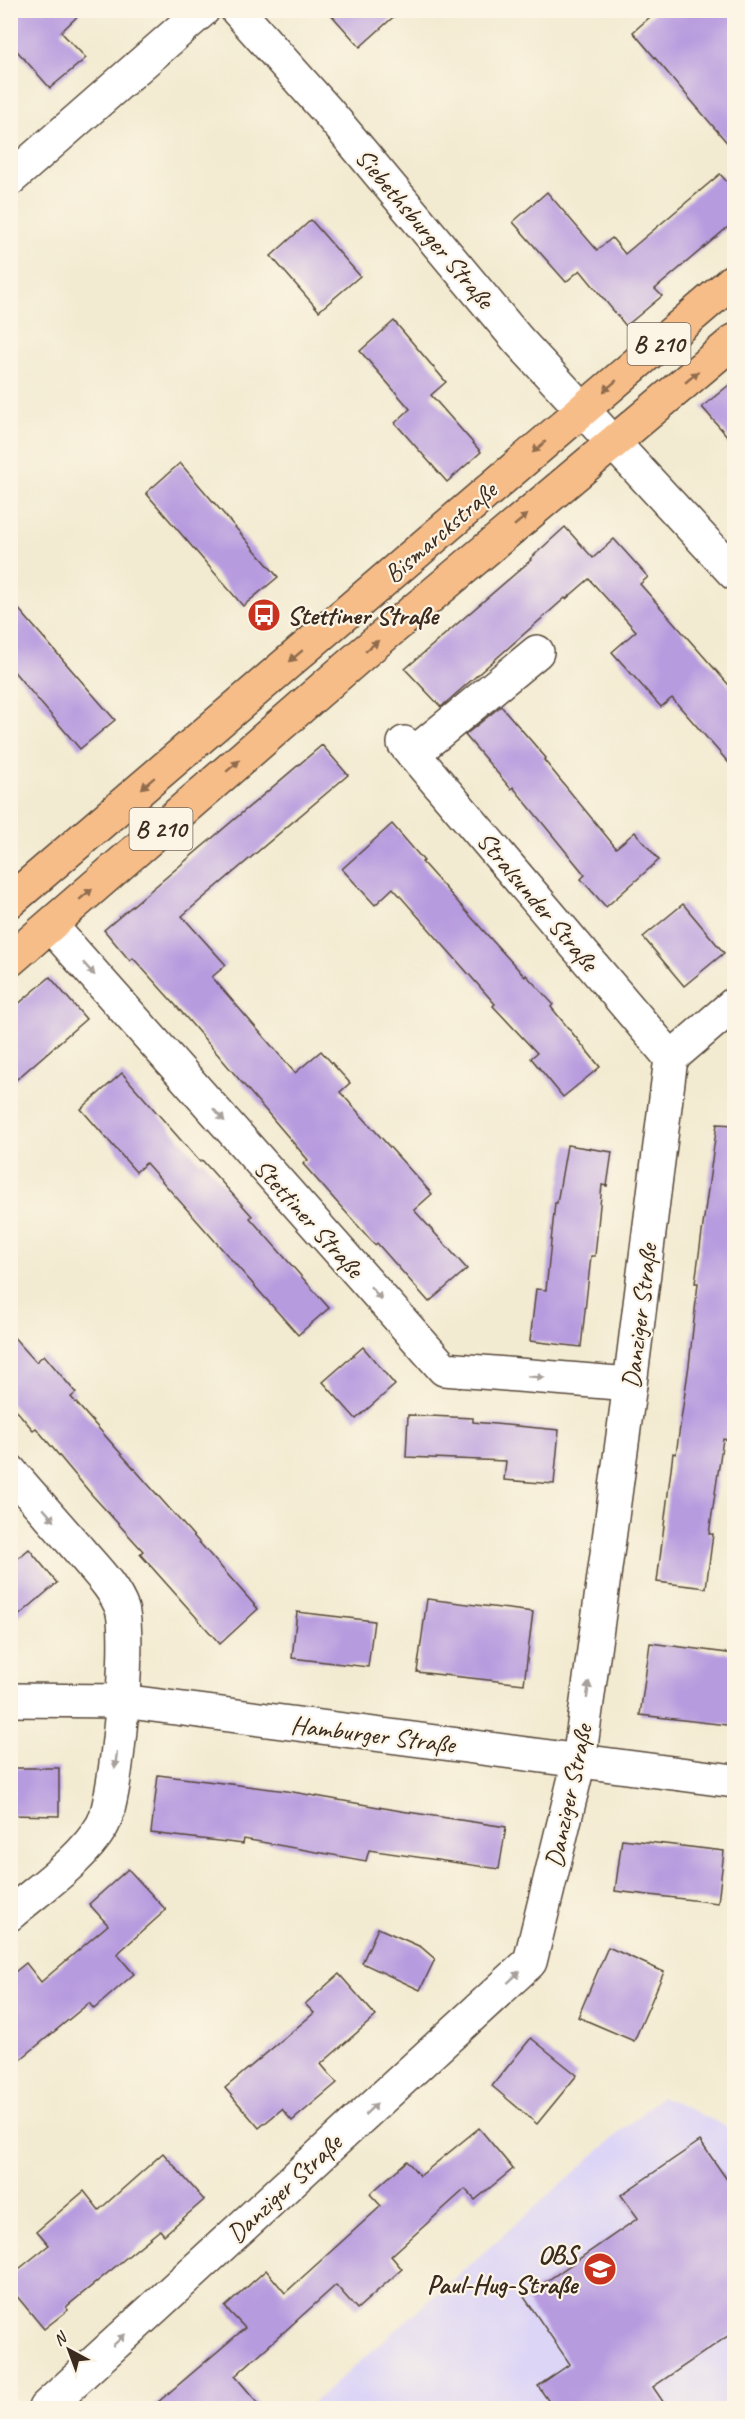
<svg xmlns="http://www.w3.org/2000/svg" width="745" height="2419" font-family="Caveat,sans-serif">
<style>
.built{fill:#ddd5f6}
.building{fill:#b79bdf}
.lines{fill:none;stroke-linecap:round;stroke-linejoin:round}
.minor-casing{stroke:#574739;stroke-width:36}
.major-casing{stroke:#574739;stroke-width:36}
.minor{stroke:#fff;stroke-width:33}
.major{stroke:#f7bd88;stroke-width:33}
.oneway{fill:#906c4e}
.oneway2{fill:#a79f9a}
.labels{text-anchor:middle;stroke-width:4.5;stroke-linejoin:round;paint-order:stroke}
.shield{fill:#fcf5e5;stroke:#75675a;stroke-width:1.5}
.shield-label{font-size:24px;font-weight:bold;fill:#3b2a1e}
.street-label{font-size:26px;fill:#3b2a1e;stroke:#fcf5e5}
.poi-label{font-size:26px;font-weight:bold;fill:#3b2a1e;stroke:#fcf5e5;text-anchor:start}
</style>
<rect width="100%" height="100%" fill="#fcf5e5"/>
<filter id="ink" filterUnits="userSpaceOnUse"><feTurbulence type="fractalNoise" baseFrequency=".0167" numOctaves="2"/><feDisplacementMap in="SourceGraphic" scale="12" xChannelSelector="R" yChannelSelector="G"/><feConvolveMatrix kernelMatrix="1 2 1 2 8 2 1 2 1" color-interpolation-filters="sRGB"/></filter>
<filter id="wash" filterUnits="userSpaceOnUse"><feTurbulence type="fractalNoise" baseFrequency=".008" numOctaves="4" result="noise"/><feDisplacementMap in="SourceGraphic" scale="24" xChannelSelector="R" yChannelSelector="G"/><feGaussianBlur stdDeviation="1.35" result="paint"/><feColorMatrix in="noise" values="0 0 0 0 0 0 0 0 0 0 0 0 0 0 0 0 0 1.4 0 .05"/><feComposite in="paint" operator="in"/></filter>
<g filter="url(#wash)">
<rect width="100%" height="100%" fill="#f3ebd1"/>
<polygon class="built" points="661,2096 734,2130 734,2408 307,2408"/>
<g id="blocks">
<g class="building">
<polygon points="10,10 84,10 61,32 86,58 50,88 10,43"/>
<polygon points="327,10 401,10 360,47"/>
<polygon points="658,10 735,10 735,152 633,32"/>
<polygon points="720,174 735,191 735,221 655,289 662,296 626,326 580,270 566,282 513,222 547,192 597,250 612,238 625,254"/>
<polygon points="311,220 360,276 319,311 271,256"/>
<polygon points="394,321 446,382 431,395 481,452 447,482 395,423 410,409 360,351"/>
<polygon points="735,380 735,445 702,407"/>
<polygon points="180,463 278,577 243,606 146,493"/>
<polygon points="565,527 593,558 614,539 648,577 640,584 735,692 735,770 672,698 661,707 612,652 636,631 589,579 566,599 565,598 441,707 405,669 531,560 530,559"/>
<polygon points="10,599 115,720 80,749 10,667"/>
<polygon points="501,706 546,758 544,760 616,848 635,832 659,860 606,907 581,879 585,875 513,787 511,789 465,735"/>
<polygon points="322,745 348,775 182,916 226,965 212,977 295,1073 321,1051 350,1083 340,1092 432,1194 414,1210 467,1269 429,1302 377,1243 375,1245 303,1164 308,1160 178,1008 133,958 130,961 104,930"/>
<polygon points="392,824 424,861 422,862 525,977 526,975 553,1004 551,1007 600,1067 563,1097 531,1058 537,1053 493,1006 495,1004 393,888 375,905 342,869"/>
<polygon points="683,904 724,953 684,986 643,937"/>
<polygon points="50,977 86,1019 10,1085 10,1011"/>
<polygon points="122,1073 200,1162 202,1160 252,1216 250,1218 329,1308 298,1335 146,1163 136,1172 81,1109"/>
<polygon points="717,1124 735,1125 735,1348 730,1386 735,1386 735,1441 723,1439 709,1534 713,1534 706,1588 657,1582 673,1453 676,1454 689,1365 698,1283 695,1283"/>
<polygon points="567,1145 612,1152 607,1186 602,1185 595,1256 591,1256 581,1347 530,1341 536,1289 546,1290 555,1203 557,1203"/>
<polygon points="10,1333 36,1362 44,1355 76,1393 71,1397 258,1609 220,1644 140,1554 143,1551 92,1495 36,1428 33,1430 10,1403"/>
<polygon points="363,1347 395,1385 356,1419 323,1382"/>
<polygon points="408,1415 473,1418 473,1422 559,1430 554,1484 504,1480 506,1461 406,1457"/>
<polygon points="29,1549 57,1583 10,1623 10,1565"/>
<polygon points="427,1599 533,1612 524,1684 417,1672"/>
<polygon points="297,1612 374,1621 368,1667 292,1658"/>
<polygon points="650,1643 735,1654 735,1726 640,1715"/>
<polygon points="10,1768 59,1768 59,1816 10,1815"/>
<polygon points="158,1775 287,1791 401,1811 506,1827 499,1869 369,1850 366,1861 244,1839 243,1844 151,1833"/>
<polygon points="622,1839 724,1851 718,1903 615,1891"/>
<polygon points="128,1869 166,1910 117,1954 134,1974 94,2009 89,2003 10,2068 10,1976 26,1963 41,1982 108,1925 89,1904"/>
<polygon points="378,1928 421,1947 435,1959 420,1990 362,1963"/>
<polygon points="608,1947 664,1972 634,2041 578,2017"/>
<polygon points="339,1974 376,2016 321,2064 337,2083 292,2121 282,2109 259,2128 225,2088 314,2013 305,2004"/>
<polygon points="531,2038 577,2075 537,2124 492,2086"/>
<polygon points="479,2128 513,2169 475,2200 465,2189 391,2256 402,2269 357,2309 336,2285 235,2376 263,2409 150,2409 245,2328 225,2307 266,2270 285,2293 381,2206 370,2194 407,2161 420,2176"/>
<polygon points="700,2141 735,2191 735,2331 653,2387 668,2409 554,2409 538,2386 570,2364 524,2297 638,2218 621,2195"/>
<polygon points="163,2153 204,2200 164,2235 160,2230 66,2307 68,2310 44,2329 10,2288 10,2276 49,2245 37,2231 84,2191 99,2210"/>
</g>
</g>
</g>
<g filter="url(#ink)">
<use href="#blocks" fill-opacity="0" stroke="#574739" stroke-width="1.5"/>
<g class="lines">
<g class="minor-casing">
<g id="minor">
<polyline points="237,10 328,112 518,340 734,573"/>
<polyline points="10,179 203,10"/>
<polyline points="404,743 671,1058"/>
<polyline points="413,754 537,652"/>
<polyline points="51,926 444,1369 630,1384"/>
<path d="M10,1471C33,1497 56,1524 79,1550C94,1568 114,1587 122,1609C131,1638 117,1801 102,1826C81,1861 41,1887 10,1914"/>
<polyline points="10,1700 122,1701 734,1781"/>
<polyline points="45,2408 530,1962 579,1761 630,1384 671,1058 734,1004"/>
</g>
</g>
<g class="major-casing">
<g id="major">
<polyline points="10,901 734,280"/>
<polyline points="10,960 361,655 734,341"/>
</g>
</g>
<use href="#minor" class="minor"/>
<use href="#major" class="major"/>
</g>
<defs><path id="oneway-solid" d="M-6-.8H1V-3.2L6.5 0L1 3.2V.8H-6Z" transform="scale(1.5)"/></defs>
<g class="oneway">
<use href="#oneway-solid" transform="translate(692 377) rotate(-40)"/>
<use href="#oneway-solid" transform="translate(610 386) rotate(139)"/>
<use href="#oneway-solid" transform="translate(539 447) rotate(139)"/>
<use href="#oneway-solid" transform="translate(521 520) rotate(-40)"/>
<use href="#oneway-solid" transform="translate(372 646) rotate(-40)"/>
<use href="#oneway-solid" transform="translate(296 656) rotate(139)"/>
<use href="#oneway-solid" transform="translate(233 766) rotate(-41)"/>
<use href="#oneway-solid" transform="translate(148 783) rotate(139)"/>
<use href="#oneway-solid" transform="translate(86 894) rotate(-41)"/>
</g>
<g class="oneway2">
<use href="#oneway-solid" transform="translate(89 969) rotate(48)"/>
<use href="#oneway-solid" transform="translate(219 1115) rotate(48)"/>
<use href="#oneway-solid" transform="translate(376 1293) rotate(48)"/>
<use href="#oneway-solid" transform="translate(536 1377) rotate(5)"/>
<use href="#oneway-solid" transform="translate(49 1515) rotate(49)"/>
<use href="#oneway-solid" transform="translate(588 1690) rotate(-82)"/>
<use href="#oneway-solid" transform="translate(116 1760) rotate(96)"/>
<use href="#oneway-solid" transform="translate(514 1977) rotate(-43)"/>
<use href="#oneway-solid" transform="translate(371 2109) rotate(-43)"/>
<use href="#oneway-solid" transform="translate(119 2340) rotate(-43)"/>
</g>
</g>
<defs>
<g id="bus-disc" transform="scale(1.725)"><circle r="9.5" fill="#c8321e" stroke="#fcf5e5"/><path d="M-5-6H5V4H4V6H2V4H-2V6H-4V4H-5ZM-3.5-4V0h7V-4ZM-3.5 1.2v1.5H-2V1.2ZM2 1.2v1.5H3.5V1.2Z" fill="#fff"/></g>
<g id="school-disc" transform="scale(1.725)"><circle r="9.5" fill="#c8321e" stroke="#fcf5e5"/><path d="M0-5L7-2L0 1L-7-2ZM-4 1L0 2.5L4 1V4Q0 6-4 4Z" fill="#fff"/></g>
</defs>
<g fill-rule="evenodd">
<use href="#bus-disc" x="264" y="615"/>
<use href="#school-disc" x="600" y="2269"/>
</g>
<g class="labels">
<g class="shield">
<rect x="627.5" y="323" width="63" height="42" rx="4.5"/>
<rect x="129.5" y="808" width="63" height="42" rx="4.5"/>
</g>
<g class="shield-label">
<text x="659" y="352">B 210</text>
<text x="161" y="837">B 210</text>
</g>
<g class="street-label">
<text transform="translate(425 228) rotate(50)" y="9">Siebethsburger Straße</text>
<text transform="translate(440 532) rotate(-41)" y="9">Bismarckstraße</text>
<text transform="translate(538 901) rotate(50)" y="9">Stralsunder Straße</text>
<text transform="translate(309 1218) rotate(48)" y="9">Stettiner Straße</text>
<text transform="translate(639 1316) rotate(-83)" y="9">Danziger Straße</text>
<text transform="translate(373 1734) rotate(7)" y="9">Hamburger Straße</text>
<text transform="translate(568 1796) rotate(-78)" y="9">Danziger Straße</text>
<text transform="translate(284 2188) rotate(-43)" y="9">Danziger Straße</text>
</g>
<g class="poi-label">
<text x="287" y="624">Stettiner Straße</text>
<text x="577" y="2263" text-anchor="end">OBS<tspan x="577" dy="30">Paul-Hug-Straße</tspan></text>
</g>
</g>
<rect width="745" height="2419" fill="none" stroke="#fcf5e5" stroke-width="36"/>
<g transform="translate(69 2350) rotate(319)" stroke="#fcf5e5" stroke-width="4.5" paint-order="stroke">
<path d="M0-4.5L10 22L0 15L-10 22Z" fill="#3b2a1e"/>
<text y="-9" font-size="16" font-weight="bold" text-anchor="middle" fill="#3b2a1e">N</text>
</g>
</svg>
